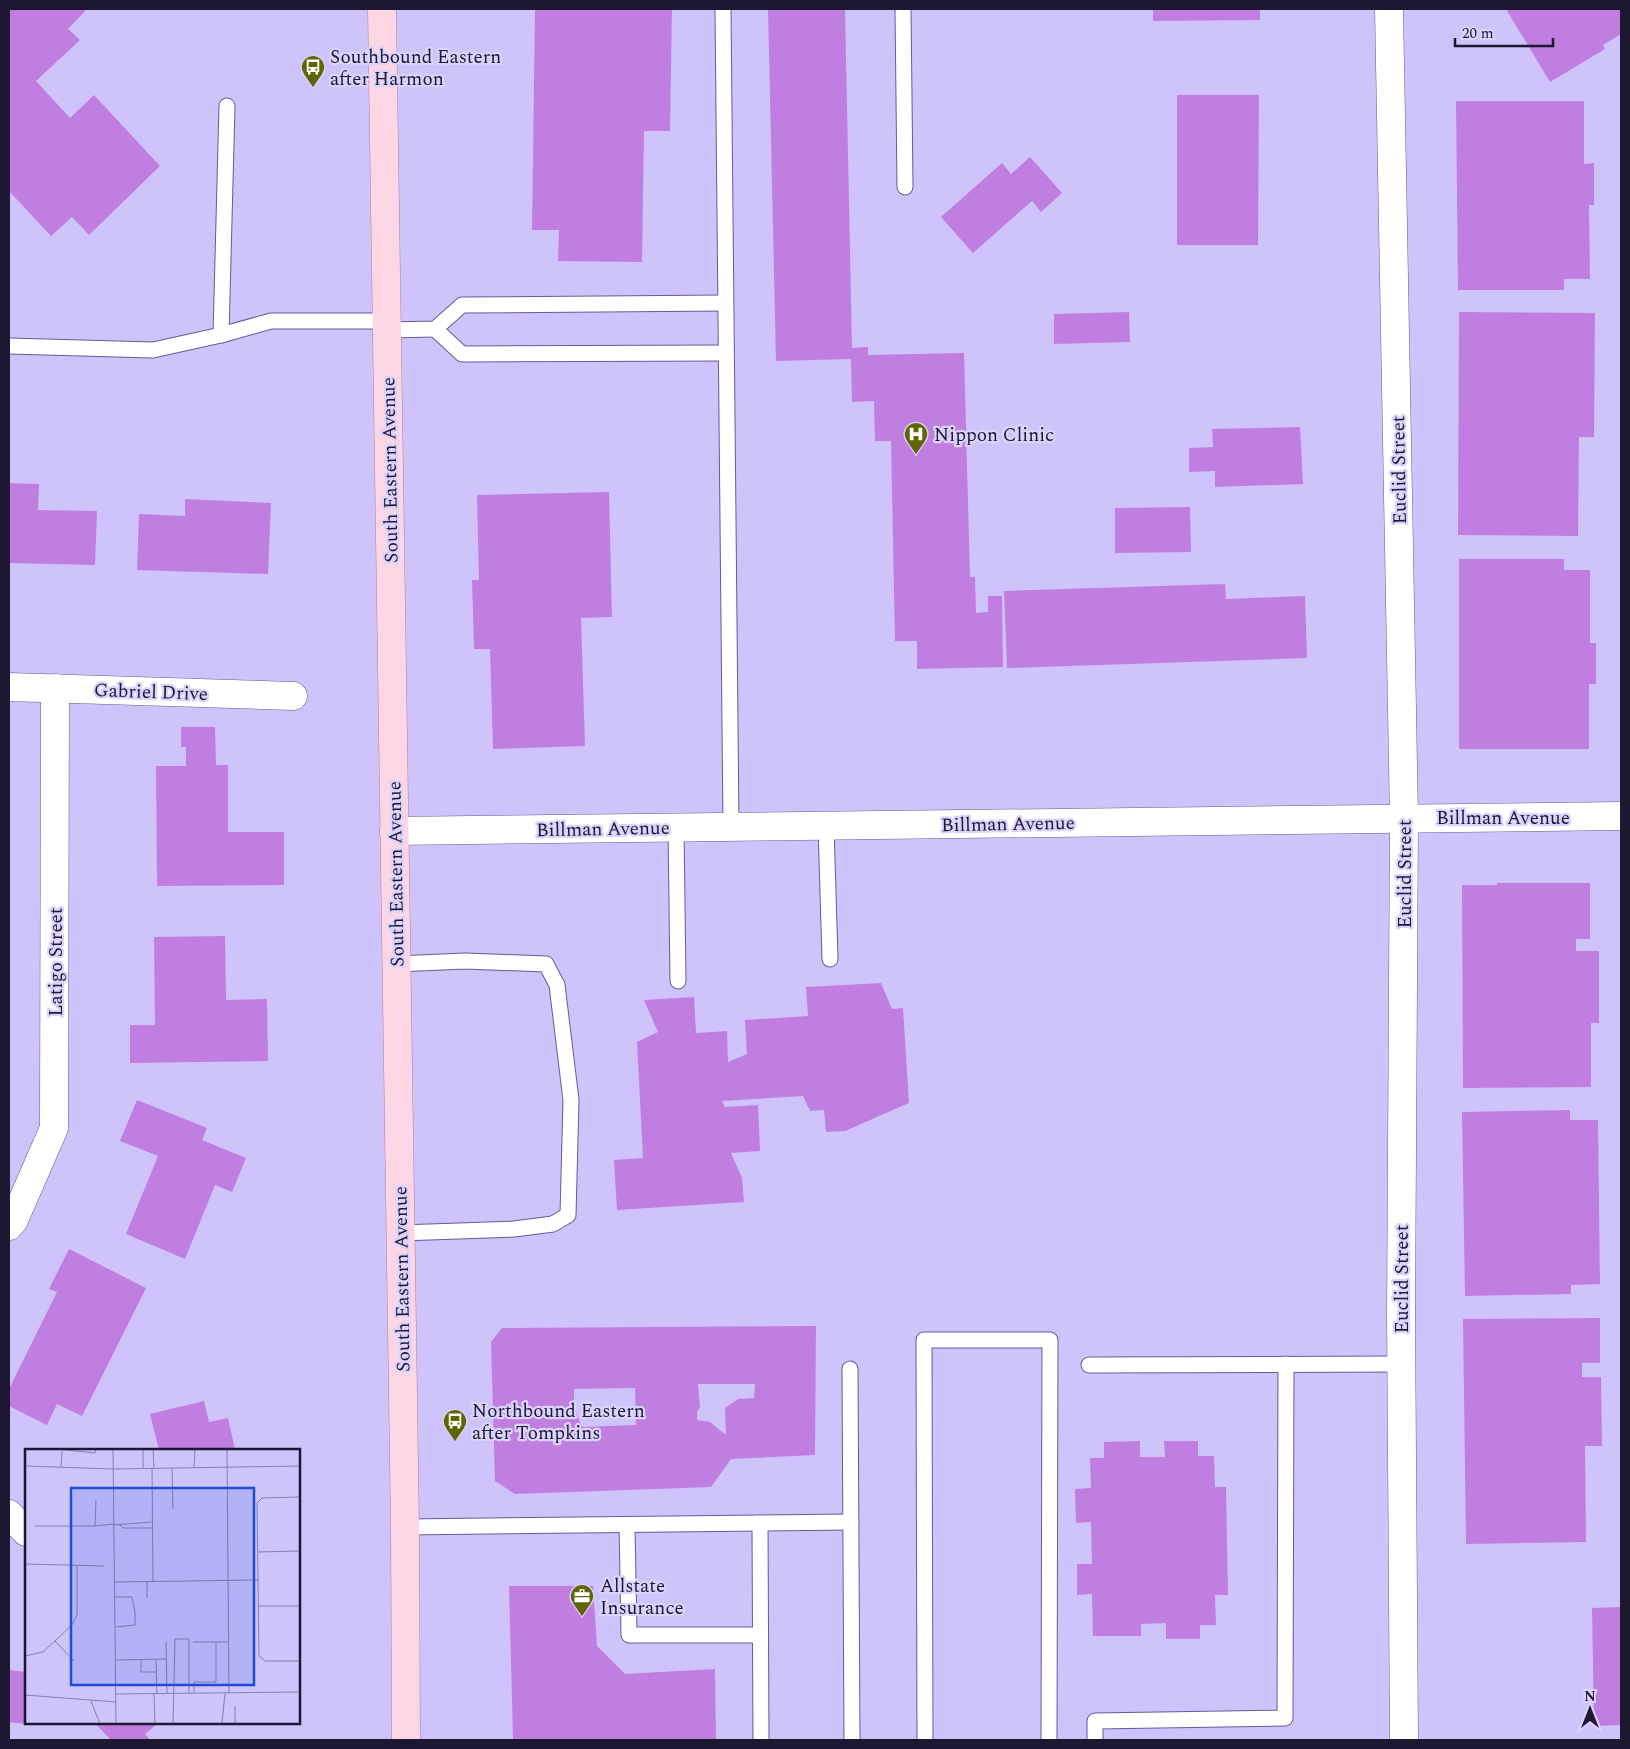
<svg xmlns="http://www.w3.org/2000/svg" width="1630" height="1749" font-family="Spectral,serif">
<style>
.building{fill:#c17ee1;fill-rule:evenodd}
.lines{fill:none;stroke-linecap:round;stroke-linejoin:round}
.lane-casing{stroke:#695998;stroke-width:17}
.street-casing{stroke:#695998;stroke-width:29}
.primary-casing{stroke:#ad819a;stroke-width:29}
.lane{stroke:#fff;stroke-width:15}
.street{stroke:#fff;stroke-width:28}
.primary{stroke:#fcd6e4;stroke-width:28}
.labels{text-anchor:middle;stroke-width:4.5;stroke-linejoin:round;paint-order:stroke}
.poi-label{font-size:19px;fill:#1e1731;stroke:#dbd2fd;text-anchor:start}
.street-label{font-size:19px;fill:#1e1731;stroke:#dbd2fd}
.inset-road{fill:none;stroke:#887eab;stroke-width:1}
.view{fill:#1d4ed8;fill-opacity:0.15;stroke:#1d4ed8;stroke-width:2.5}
.inset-edge{fill:none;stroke:#1e1731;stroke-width:2.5}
</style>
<rect width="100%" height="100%" fill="#cfc3fc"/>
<g class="building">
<polygon points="9,9 87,9 68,29 80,40 36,81 70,118 94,95 160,166 89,235 72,217 51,236 9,191"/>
<polygon points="535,9 672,9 670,131 644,131 642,262 558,261 559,230 532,230"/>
<polygon points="768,9 845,9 852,348 868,347 868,355 964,353 970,577 975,577 976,613 988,612 988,596 1002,596 1003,667 917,669 917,641 895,641 891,441 875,441 874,401 852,402 851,359 776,361"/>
<polygon points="1153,9 1260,9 1260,20 1153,21"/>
<polygon points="1506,9 1621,9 1621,34 1603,45 1605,49 1550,82"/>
<polygon points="1177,95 1259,95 1258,245 1177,245"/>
<polygon points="1456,101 1584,101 1584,164 1594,163 1594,205 1589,205 1590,279 1564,279 1564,290 1458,290"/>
<polygon points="1030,157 1062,193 1041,212 1032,201 973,253 941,217 1002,163 1011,174"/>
<polygon points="1129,312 1130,342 1054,344 1054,314"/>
<polygon points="1459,312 1595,313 1594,437 1579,437 1578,536 1458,535"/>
<polygon points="1300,427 1303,484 1215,487 1215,471 1189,472 1189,448 1213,447 1212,429"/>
<polygon points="9,483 39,484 38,510 97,511 95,565 9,563"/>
<polygon points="609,492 612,617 581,618 585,746 493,749 490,649 474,649 472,580 479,580 477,495"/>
<polygon points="185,499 271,503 268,574 137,570 139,514 185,516"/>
<polygon points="1190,507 1191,552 1115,553 1115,508"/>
<polygon points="1459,559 1564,559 1564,570 1590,570 1590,643 1596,643 1596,684 1589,684 1589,749 1459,749"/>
<polygon points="1225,584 1226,599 1305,596 1307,658 1007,668 1004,591"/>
<polygon points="181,727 215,727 216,765 228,765 228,832 284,832 284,885 157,886 156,766 186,766 186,747 181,747"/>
<polygon points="1497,883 1590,883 1590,939 1576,939 1576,951 1599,951 1599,1023 1591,1023 1591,1087 1463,1088 1462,885 1497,885"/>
<polygon points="225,936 226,1000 267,999 268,1061 130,1063 130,1025 155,1025 154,937"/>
<polygon points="881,983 892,1009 903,1008 909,1103 845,1131 826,1132 824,1110 810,1111 803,1096 722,1101 725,1107 758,1105 760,1151 731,1153 742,1178 744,1202 617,1210 614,1160 643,1158 637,1042 658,1032 644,1000 694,997 696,1033 727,1031 728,1062 747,1054 745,1020 808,1016 806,987"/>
<polygon points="137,1100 207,1128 202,1140 246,1158 232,1192 215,1185 185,1259 126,1234 158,1156 120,1141"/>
<polygon points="1570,1110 1570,1120 1598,1120 1600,1284 1571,1285 1571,1294 1465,1296 1462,1112"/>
<polygon points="69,1249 146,1288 82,1416 57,1404 47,1425 9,1406 9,1389 57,1292 49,1289"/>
<polygon points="1600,1318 1600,1363 1582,1363 1582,1377 1601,1377 1602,1446 1585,1446 1586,1542 1466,1544 1463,1319"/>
<path d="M816,1326L815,1455L731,1459L711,1487L515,1494L495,1481L491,1342L502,1328ZM698,1384H755L754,1398L738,1399L725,1408L726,1435L710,1422L697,1420V1412L700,1407ZM635,1388L636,1425L582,1427L574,1407V1389Z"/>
<polygon points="204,1401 209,1422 228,1418 235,1450 159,1450 150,1414"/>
<polygon points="1140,1441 1140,1457 1165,1457 1164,1441 1198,1441 1198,1456 1214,1456 1215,1487 1226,1487 1228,1595 1215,1595 1216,1625 1200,1625 1200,1639 1166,1639 1166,1623 1141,1624 1141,1636 1093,1636 1092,1594 1077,1595 1077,1564 1092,1564 1091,1522 1076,1523 1075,1489 1091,1488 1090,1458 1104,1458 1104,1442"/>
<polygon points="509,1586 593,1586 597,1646 625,1674 715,1669 716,1740 515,1740 513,1738"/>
<polygon points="1621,1607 1621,1725 1594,1726 1592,1608"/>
<polygon points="9,1670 26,1672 25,1724 9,1722"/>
<polygon points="95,1723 158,1723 145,1734 149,1739 147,1740 111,1740"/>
</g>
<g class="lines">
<g class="lane-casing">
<g id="lane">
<polyline points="723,9 731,827"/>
<polyline points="903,9 905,187"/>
<polyline points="435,329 462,354 726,353"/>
<polyline points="387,330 435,329 462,305 725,303"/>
<polyline points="221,335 271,321 387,321"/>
<polyline points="9,346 153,350 221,335 227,106"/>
<polyline points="826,826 830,959"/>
<polyline points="676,827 678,981"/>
<polyline points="396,964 465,961 546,964 557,985 571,1100 568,1215 553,1224 514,1229 400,1233"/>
<polyline points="1089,1365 1401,1364"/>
<polyline points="850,1369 852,1740"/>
<polyline points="760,1523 761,1740"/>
<polyline points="627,1525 629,1635 760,1635"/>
<polyline points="405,1527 851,1522"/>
<polyline points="925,1740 924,1340 1050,1340 1049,1740"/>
<polyline points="1095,1740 1095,1721 1285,1718 1286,1364"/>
</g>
</g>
<g class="street-casing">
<g id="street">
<polyline points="1389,9 1404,818 1401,1315 1404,1740"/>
<polyline points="9,687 293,696"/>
<polyline points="394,831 1621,816"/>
<polyline points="9,1226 14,1220 54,1128 55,688"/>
<polyline points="9,1514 26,1532"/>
</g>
</g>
<g class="primary-casing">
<polyline id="primary" points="382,9 405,1527 406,1740"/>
</g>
<use href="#lane" class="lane"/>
<use href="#street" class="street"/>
<use href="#primary" class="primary"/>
</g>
<defs>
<g id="bus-pin" transform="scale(1.25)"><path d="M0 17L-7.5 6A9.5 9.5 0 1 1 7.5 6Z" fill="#5e6502" stroke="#dbd2fd"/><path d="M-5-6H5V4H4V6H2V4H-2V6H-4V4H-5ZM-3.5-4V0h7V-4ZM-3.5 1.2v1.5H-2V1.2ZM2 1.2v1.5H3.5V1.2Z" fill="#fff"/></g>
<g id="hospital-pin" transform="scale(1.25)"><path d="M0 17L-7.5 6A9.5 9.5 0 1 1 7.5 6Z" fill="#5e6502" stroke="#dbd2fd"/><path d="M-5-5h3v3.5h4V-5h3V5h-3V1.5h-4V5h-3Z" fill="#fff"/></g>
<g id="office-pin" transform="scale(1.25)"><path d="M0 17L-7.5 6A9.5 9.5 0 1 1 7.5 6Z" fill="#5e6502" stroke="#dbd2fd"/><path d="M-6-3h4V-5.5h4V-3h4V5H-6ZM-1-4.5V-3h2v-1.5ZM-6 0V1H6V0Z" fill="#fff"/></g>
</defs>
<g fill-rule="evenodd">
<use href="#bus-pin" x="313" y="67"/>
<use href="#hospital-pin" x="916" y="434"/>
<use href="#bus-pin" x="455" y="1421"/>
<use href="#office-pin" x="582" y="1596"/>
</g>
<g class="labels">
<g class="poi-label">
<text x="330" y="63">Southbound Eastern<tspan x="330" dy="22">after Harmon</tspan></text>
<text x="934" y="441">Nippon Clinic</text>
<text x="472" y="1417">Northbound Eastern<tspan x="472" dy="22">after Tompkins</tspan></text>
<text x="600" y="1592">Allstate<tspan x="600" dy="22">Insurance</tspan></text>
</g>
<g class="street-label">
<text transform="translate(389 470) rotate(-91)" y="7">South Eastern Avenue</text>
<text transform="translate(1398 470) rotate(-91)" y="7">Euclid Street</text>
<text transform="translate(151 691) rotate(2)" y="7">Gabriel Drive</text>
<text x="1503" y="824">Billman Avenue</text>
<text transform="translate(1008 823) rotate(-1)" y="7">Billman Avenue</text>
<text transform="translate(603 828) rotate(-1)" y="7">Billman Avenue</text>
<text transform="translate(395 874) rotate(-91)" y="7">South Eastern Avenue</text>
<text transform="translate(1404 874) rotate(-90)" y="7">Euclid Street</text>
<text transform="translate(55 962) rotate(-90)" y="7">Latigo Street</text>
<text transform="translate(401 1279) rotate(-91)" y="7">South Eastern Avenue</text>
<text transform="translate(1401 1279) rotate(-90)" y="7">Euclid Street</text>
</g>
</g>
<g transform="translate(25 1449)">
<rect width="275" height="275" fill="#cfc3fc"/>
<path class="inset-road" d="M32,0L70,4L71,0M88,0L91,275M118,0V20M128,0L129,19M202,0L204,244M0,17L88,20L275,17M36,18L37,2M127,19L128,132M147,19L148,60M169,19L170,0M275,48L237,49L232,54L234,207L240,212H275M89,76L127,73M95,76L98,79H127M10,77H70L71,51M70,77L89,75M233,103L275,102M0,115L79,117M122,132V149M90,133L233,131M90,148H107L110,163V176L91,178M233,157H275M30,192L49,212M141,193L142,244M168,193H204M0,207L18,203L47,176L52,166V117M91,211L142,210M116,211V223H131M131,211L132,245M169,244V233H191V193M91,245L275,243M129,245L130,275M0,246L91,253M66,252L75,275M210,257V275M148,275L150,190H164V244M197,275L200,244"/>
<path class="view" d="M46,39H229V236H46Z"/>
<rect width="275" height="275" class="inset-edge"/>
</g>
<rect width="1630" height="1749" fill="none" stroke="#1e1731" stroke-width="20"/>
<g transform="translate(1590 1709)" stroke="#dbd2fd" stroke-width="4" paint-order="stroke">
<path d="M0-4L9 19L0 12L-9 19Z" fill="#1e1731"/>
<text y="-8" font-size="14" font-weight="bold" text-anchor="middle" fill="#1e1731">N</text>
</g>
<path d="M1455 38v8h98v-8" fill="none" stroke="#1e1731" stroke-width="2.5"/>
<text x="1462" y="38" font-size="15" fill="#1e1731" stroke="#dbd2fd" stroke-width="4" paint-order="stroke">20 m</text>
</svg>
